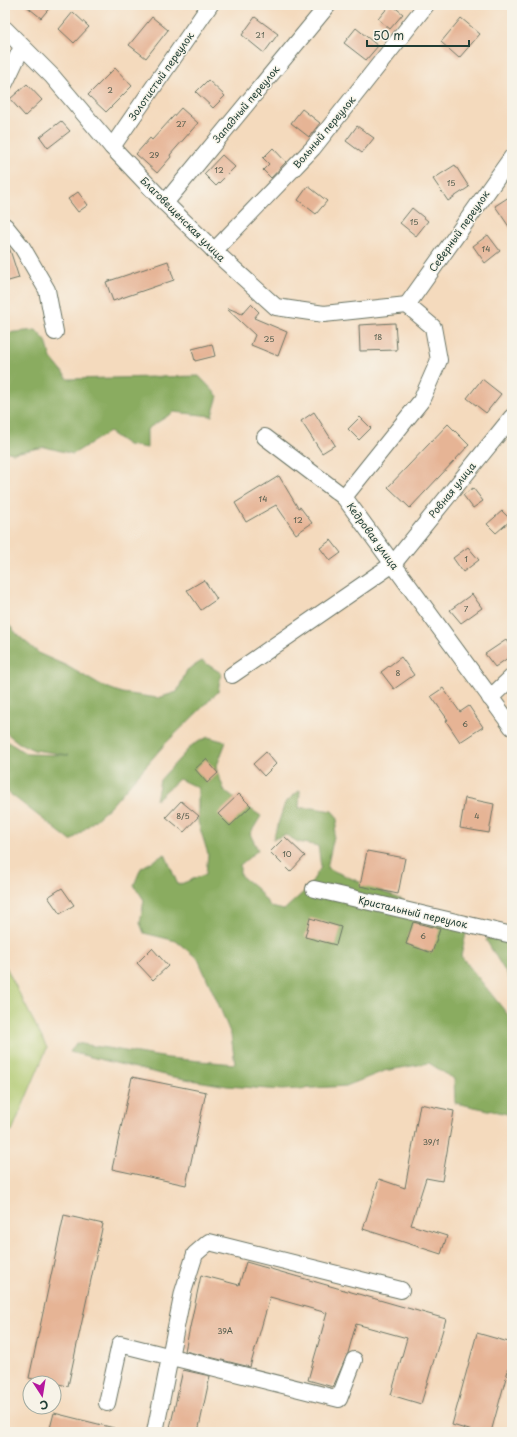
<svg xmlns="http://www.w3.org/2000/svg" width="517" height="1437" font-family="'Playpen Sans',sans-serif">
<style>
.green{fill:#adc76c;stroke:#668250}
.forest{fill:#8aac60;stroke:#54744a}
.building{fill:#e6b495}
.lines{fill:none;stroke-linecap:round;stroke-linejoin:round}
.minor-casing{stroke:#6a7464;stroke-width:18}
.minor{stroke:#fff;stroke-width:16}
.labels{text-anchor:middle;stroke-width:3;stroke-linejoin:round;paint-order:stroke}
.number-label{font-size:8px;fill:#515b4c}
.street-label{font-size:10px;fill:#1f3d34;stroke:#f7f3e8}
</style>
<rect width="100%" height="100%" fill="#f7f3e8"/>
<filter id="ink" filterUnits="userSpaceOnUse"><feTurbulence type="fractalNoise" baseFrequency=".025" numOctaves="2"/><feDisplacementMap in="SourceGraphic" scale="8" xChannelSelector="R" yChannelSelector="G"/><feConvolveMatrix kernelMatrix="1 2 1 2 8 2 1 2 1" color-interpolation-filters="sRGB"/></filter>
<filter id="wash" filterUnits="userSpaceOnUse"><feTurbulence type="fractalNoise" baseFrequency=".012" numOctaves="4" result="noise"/><feDisplacementMap in="SourceGraphic" scale="16" xChannelSelector="R" yChannelSelector="G"/><feGaussianBlur stdDeviation="0.9" result="paint"/><feColorMatrix in="noise" values="0 0 0 0 0 0 0 0 0 0 0 0 0 0 0 0 0 1.4 0 .05"/><feComposite in="paint" operator="in"/></filter>
<g filter="url(#wash)">
<rect width="100%" height="100%" fill="#f4dabd"/>
<polygon class="green" points="5,965 47,1048 12,1131 5,1127"/>
<g class="forest">
<polygon points="36,330 46,341 51,358 68,379 199,376 218,396 212,416 174,412 147,429 147,448 128,445 109,432 73,454 45,447 13,453 5,451 5,333"/>
<polygon points="5,621 20,637 40,654 67,666 98,684 122,693 158,698 177,692 187,670 202,661 221,673 218,692 165,744 110,807 71,841 5,790 5,740 27,754 69,755 34,750 19,743 5,732"/>
<polygon points="208,737 226,742 216,768 225,792 261,816 250,834 258,850 240,865 240,875 257,889 271,907 284,910 308,888 321,867 318,846 298,842 286,835 273,839 285,803 300,790 299,808 313,808 332,811 338,818 327,868 430,912 468,925 461,956 512,1020 512,1115 455,1103 454,1079 429,1063 384,1071 346,1086 282,1090 227,1086 173,1077 70,1052 76,1043 168,1058 235,1064 231,1035 218,1003 198,959 176,941 144,933 140,923 144,900 134,885 141,868 165,854 178,885 206,874 208,854 198,822 198,788 179,779 156,800 160,780 192,745"/>
<polygon points="512,926 512,983 486,940 500,929"/>
</g>
<g id="blocks">
<g class="building">
<polygon points="25,5 52,5 41,18"/>
<polygon points="390,5 392,5 403,14 390,29 378,19"/>
<polygon points="73,12 89,27 74,43 59,29"/>
<polygon points="152,17 168,30 146,58 129,45"/>
<polygon points="255,17 278,34 264,53 242,35"/>
<polygon points="461,18 480,34 459,58 441,42"/>
<polygon points="356,28 378,46 366,60 344,43"/>
<polygon points="115,68 132,86 106,112 88,95"/>
<polygon points="208,80 225,96 213,108 196,92"/>
<polygon points="27,84 42,100 25,116 10,99"/>
<polygon points="181,108 198,123 170,155 171,157 157,173 136,154 150,138 152,140"/>
<polygon points="302,109 320,123 309,137 291,123"/>
<polygon points="61,121 70,131 48,148 40,137"/>
<polygon points="357,126 374,138 362,153 346,141"/>
<polygon points="273,148 286,162 271,178 263,170 269,164 263,158"/>
<polygon points="222,155 235,167 216,186 204,174"/>
<polygon points="455,165 469,187 448,201 433,179"/>
<polygon points="308,186 327,201 316,214 298,200"/>
<polygon points="78,192 88,205 78,212 68,199"/>
<polygon points="512,195 512,231 495,206"/>
<polygon points="412,208 428,221 416,236 400,223"/>
<polygon points="488,235 500,251 485,263 473,246"/>
<polygon points="5,242 9,247 19,278 5,282"/>
<polygon points="168,261 174,280 113,301 106,282"/>
<polygon points="251,304 259,312 254,318 287,332 278,356 251,345 255,335 227,309 228,308 242,314"/>
<polygon points="395,323 397,350 360,351 359,325"/>
<polygon points="212,344 215,356 195,361 192,349"/>
<polygon points="482,379 501,394 486,413 467,398"/>
<polygon points="314,412 335,445 322,453 301,421"/>
<polygon points="360,417 371,428 359,440 348,429"/>
<polygon points="448,424 469,445 410,508 388,487"/>
<polygon points="279,476 298,508 300,507 312,523 296,534 276,505 246,522 235,503"/>
<polygon points="473,488 483,501 473,508 463,495"/>
<polygon points="502,511 511,520 496,533 487,524"/>
<polygon points="331,540 341,553 330,561 320,548"/>
<polygon points="468,547 479,560 463,572 453,558"/>
<polygon points="204,580 217,599 201,610 187,590"/>
<polygon points="472,594 482,608 461,623 450,610"/>
<polygon points="506,640 512,649 512,655 495,667 485,654"/>
<polygon points="401,657 414,675 394,689 381,672"/>
<polygon points="443,688 460,712 469,706 483,727 460,742 446,721 448,720 431,696"/>
<polygon points="266,752 276,764 264,776 253,764"/>
<polygon points="206,759 218,773 207,783 195,769"/>
<polygon points="239,794 251,806 230,826 218,814"/>
<polygon points="465,798 494,804 489,833 460,828"/>
<polygon points="181,801 199,816 184,832 166,817"/>
<polygon points="285,837 305,856 290,872 270,852"/>
<polygon points="367,851 405,858 398,894 360,886"/>
<polygon points="62,888 74,905 60,914 48,897"/>
<polygon points="310,918 341,927 336,945 305,937"/>
<polygon points="413,922 440,929 432,953 406,944"/>
<polygon points="152,948 168,966 153,980 137,963"/>
<polygon points="132,1077 206,1092 186,1185 112,1169"/>
<polygon points="420,1104 454,1111 442,1181 426,1178 411,1225 447,1236 441,1254 363,1229 379,1179 405,1188"/>
<polygon points="64,1215 103,1224 68,1386 29,1378"/>
<polygon points="246,1262 446,1319 421,1404 391,1395 407,1338 356,1324 348,1353 333,1387 308,1380 327,1313 270,1297 250,1367 185,1351 201,1275 239,1285"/>
<polygon points="477,1333 512,1343 512,1356 491,1432 476,1432 452,1425"/>
<polygon points="183,1370 210,1376 198,1432 169,1432"/>
<polygon points="54,1413 114,1428 113,1432 49,1432"/>
</g>
</g>
</g>
<g filter="url(#ink)">
<use href="#blocks" fill-opacity="0" stroke="#6a7464" stroke-width="1"/>
<g class="lines">
<g class="minor-casing">
<g id="minor">
<polyline points="5,29 52,76 112,147 165,203 224,260 276,307 324,314 407,305"/>
<polyline points="5,83 22,47"/>
<polyline points="112,147 210,5"/>
<polyline points="165,203 328,5"/>
<polyline points="5,226 22,247 47,290 55,332"/>
<polyline points="214,251 313,148 426,5"/>
<polyline points="407,305 433,327 439,360 421,401 344,497 512,727"/>
<polyline points="407,305 512,157"/>
<polyline points="265,437 344,497"/>
<polyline points="232,675 393,564 512,417"/>
<polyline points="490,698 512,677"/>
<polyline points="314,889 512,935"/>
<polyline points="107,1403 120,1344 339,1399 354,1360"/>
<polyline points="155,1432 183,1292 195,1254 209,1242 401,1290"/>
</g>
</g>
<use href="#minor" class="minor"/>
</g>
</g>
<g class="labels">
<g class="number-label">
<text x="260" y="38">21</text>
<text x="110" y="93">2</text>
<text x="181" y="127">27</text>
<text x="154" y="158">29</text>
<text x="219" y="173">12</text>
<text x="451" y="186">15</text>
<text x="414" y="225">15</text>
<text x="486" y="252">14</text>
<text x="378" y="340">18</text>
<text x="269" y="342">25</text>
<text x="263" y="502">14</text>
<text x="298" y="523">12</text>
<text x="466" y="562">1</text>
<text x="466" y="612">7</text>
<text x="398" y="676">8</text>
<text x="465" y="727">6</text>
<text x="183" y="819">8/5</text>
<text x="477" y="819">4</text>
<text x="287" y="857">10</text>
<text x="423" y="939">6</text>
<text x="431" y="1145">39/1</text>
<text x="225" y="1334">39А</text>
</g>
<g class="street-label">
<text transform="translate(161 76) rotate(-55)" y="4">Золотистый переулок</text>
<text transform="translate(246 104) rotate(-50)" y="4">Западный переулок</text>
<text transform="translate(324 132) rotate(-50)" y="4">Вольный переулок</text>
<text transform="translate(183 219) rotate(45)" y="4">Благовещенская улица</text>
<text transform="translate(459 231) rotate(-55)" y="4">Северный переулок</text>
<text transform="translate(452 490) rotate(-51)" y="4">Ровная улица</text>
<text transform="translate(373 536) rotate(54)" y="4">Кедровая улица</text>
<text transform="translate(413 912) rotate(13)" y="4">Кристальный переулок</text>
</g>
</g>
<rect width="517" height="1437" fill="none" stroke="#f7f3e8" stroke-width="20"/>
<g transform="translate(42 1395) rotate(168)"><circle r="19" fill="#f7f3e8" stroke="#a1aaa0"/>
<path d="M0-3L7 15L0 10L-7 15Z" fill="#b5179e"/>
<text y="-6" font-size="11" font-weight="bold" text-anchor="middle" fill="#1f3d34">С</text>
</g>
<path d="M367 40v6h102v-6" fill="none" stroke="#1f3d34" stroke-width="2"/>
<text x="373" y="40" font-size="12" fill="#1f3d34" stroke="#f7f3e8" stroke-width="3" paint-order="stroke">50 m</text>
</svg>
